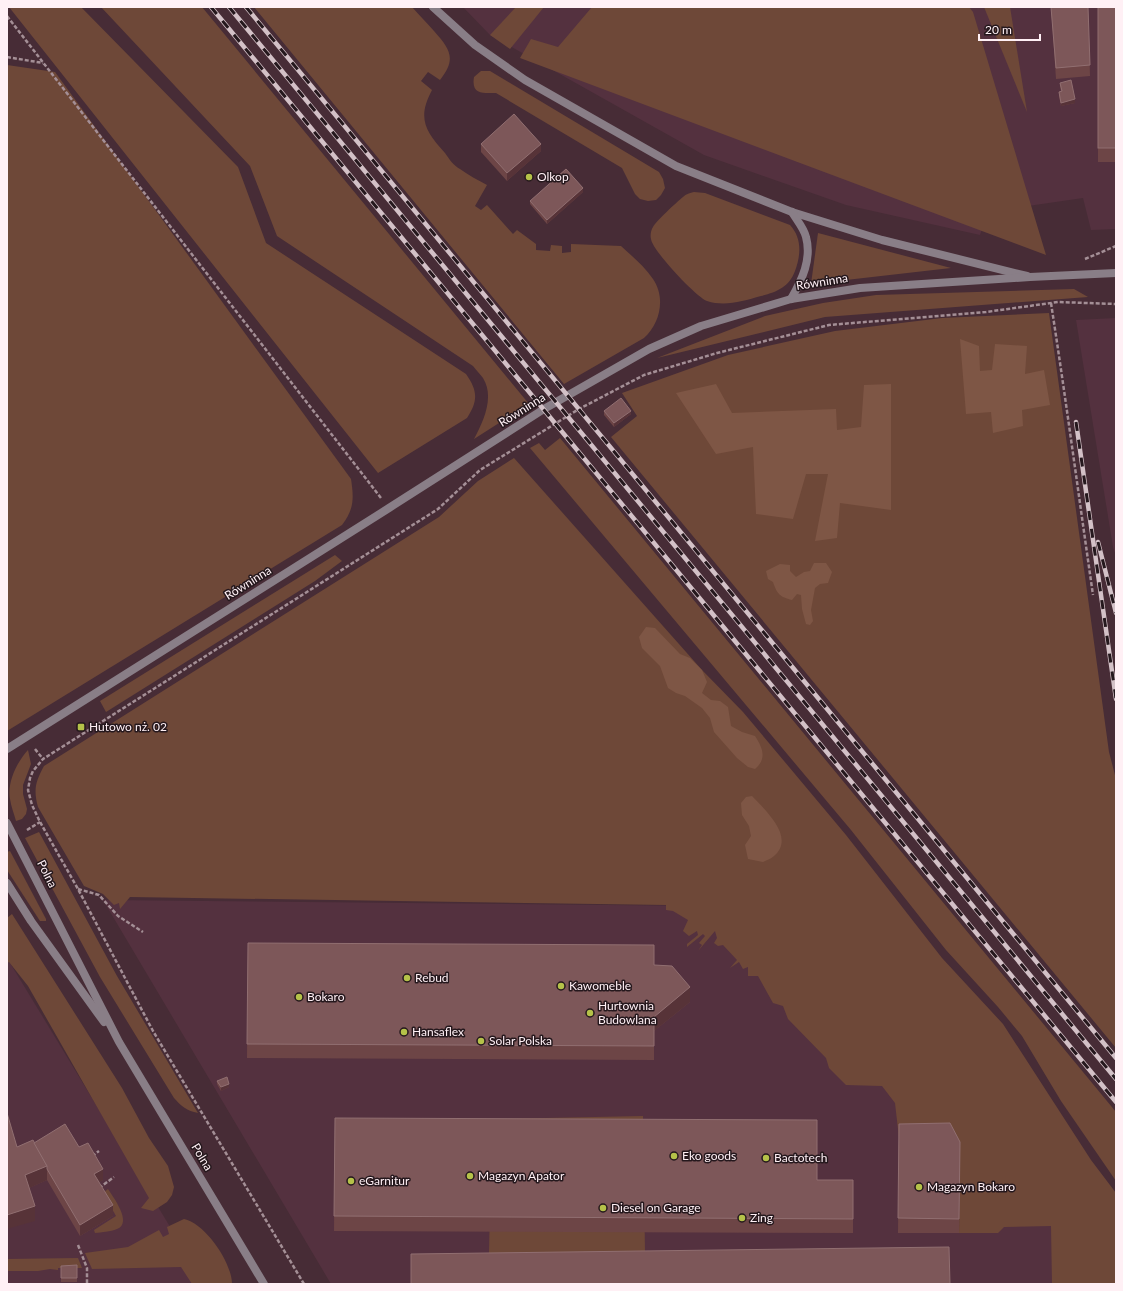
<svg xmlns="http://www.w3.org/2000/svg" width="1123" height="1291" font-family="Lato,sans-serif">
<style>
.built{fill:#54313f}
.green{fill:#6e4838}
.forest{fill:#7e5645}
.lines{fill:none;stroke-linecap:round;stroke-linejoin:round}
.path{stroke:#a48f96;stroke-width:2.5;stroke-dasharray:4 2;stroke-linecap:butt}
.minor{stroke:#897e87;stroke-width:8}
.tertiary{stroke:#897e87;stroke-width:8}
.rail-casing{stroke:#d3c1c7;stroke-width:4.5}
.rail{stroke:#25181d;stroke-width:3;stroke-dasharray:9;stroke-linecap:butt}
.wall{fill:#6d4546}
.shaded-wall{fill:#573338}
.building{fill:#7d5759;stroke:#916f71}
.poi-dot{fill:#b5c249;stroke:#25181d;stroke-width:1.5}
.labels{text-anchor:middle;stroke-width:3;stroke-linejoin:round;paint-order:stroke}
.poi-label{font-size:12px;fill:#fff0f5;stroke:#25181d;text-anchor:start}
.street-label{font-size:12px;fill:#fff0f5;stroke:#25181d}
</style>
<rect width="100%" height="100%" fill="#472c36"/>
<g class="built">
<polygon points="463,7 1116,7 1116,229 1091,230 1083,198 988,212 980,235 846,205 704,155 490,35"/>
<polygon points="1116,318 1116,556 1113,547 1076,320"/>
<polygon points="103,900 710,906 884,1084 1074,1188 1116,1284 331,1284"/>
<polygon points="7,958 189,1258 204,1284 7,1284"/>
</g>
<g class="green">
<path d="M9,7H81L238,167L266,243L466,374C478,391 478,401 467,418L378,473Z"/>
<path d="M101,7H202L529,404L474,439C483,422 495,397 483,378C480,374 476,370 473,366L277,236L250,166Z"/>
<path d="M254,7H412C419,15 427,23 434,31C450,49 457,59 440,80L428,72L421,81L432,90C417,118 425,131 445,153C449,159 454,166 460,169C468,175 478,180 487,185L475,206L481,210L487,205L513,234L517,230L536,244V250L550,251L551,245L562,246V253L571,252V244L621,246C632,256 645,267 653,279C666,298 660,324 644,338L564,384Z"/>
<polygon points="516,7 544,7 510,49 490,35"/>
<polygon points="592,7 969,7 973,12 1046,255 520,58 531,39 558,47"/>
<polygon points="984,7 1010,7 1027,112"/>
<path d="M7,65L55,72L351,479C354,499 354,509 342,525L7,731Z"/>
<path d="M481,71H490L659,172L663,179L665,188L661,195L656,200L648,201L640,199L635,194L622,168L496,93C483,93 471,95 474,77Z"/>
<path d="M694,192L705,193L790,225C802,238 801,255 795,271C789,287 777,292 761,296C743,301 725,307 707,301C696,297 652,250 651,239C650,235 651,230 653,227C656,221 677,202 683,197C686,194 690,193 694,192Z"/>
<polygon points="818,233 951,268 811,284"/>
<polygon points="1074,289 1088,297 825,317 657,358 765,316 823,303 876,295"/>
<polygon points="1049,313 1109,752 1116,779 1116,1048 611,437 637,416 622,393 728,355 835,331 942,318"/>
<polygon points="560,438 1116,1112 1116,1181 1061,1101 1022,1036 998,1007 946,950 851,830 530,448 539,443 545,450"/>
<path d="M514,458L702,670L743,712L846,835L942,958L1003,1024L1091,1160L1116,1193V1284H1052L1051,1226L1004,1227L998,1233H959L960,1157L951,1138H899L895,1103L882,1086L846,1085L829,1068L826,1058L788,1019L783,1006L773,1003L758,976H748V967L743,969L739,962L730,968L737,960L723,945L718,946L714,943L717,938L715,931L698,951L702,945L699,943L705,936L703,934L687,947V944L698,935L697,931L689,936L683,931L688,920L673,911L666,910V905L130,897L120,909L119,903L114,905L103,894L84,886L38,807C33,789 36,781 44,766L439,517L478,481Z"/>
<polygon points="335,555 342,561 315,581 106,712 100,701"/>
<path d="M28,750L31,764L23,785V794L27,809L26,814L22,819L16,821C14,814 11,806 10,799C7,782 17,762 28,750Z"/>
<path d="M39,832L117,976L198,1113C187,1111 181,1106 174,1098L100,977L25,838Z"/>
<polygon points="10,851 46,919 46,921 40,921 7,870 7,852"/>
<polygon points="12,914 122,1088 149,1138 168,1166 174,1187 172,1195 167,1202 153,1211 141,1208 149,1198 28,986 9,962 7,963 7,918"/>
<polygon points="643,1116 645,1253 489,1253 492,1119"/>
<path d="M108,1189C113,1197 133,1223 117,1229C110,1232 102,1232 95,1233L94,1230L116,1216L103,1193Z"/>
<path d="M184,1219C206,1224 232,1263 232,1284H192L181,1267L92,1269L85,1253L128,1247L159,1230L163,1237L169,1234L167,1227Z"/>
<polygon points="78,1258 82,1268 58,1268 58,1270 50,1269 38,1271 7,1271 7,1259"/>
</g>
<g class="forest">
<polygon points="960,339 979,346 980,371 992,370 995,344 1027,346 1025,374 1044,370 1050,405 1022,410 1023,426 993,433 991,412 966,414"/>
<polygon points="716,384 732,413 836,409 837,430 861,427 864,385 891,384 891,510 840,503 837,538 815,541 828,474 806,474 793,519 756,514 753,447 716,454 676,393"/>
<path d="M814,563H826L832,572L828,583L820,584L815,588L811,610L813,621L810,625L806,624L802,609L801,595L797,594L792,600C780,597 777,594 773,582L768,579L766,571L780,564L790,565V571L796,577L804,572L810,571Z"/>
<path d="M646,627L655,628L680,654L690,658L702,670L707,682L702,693L711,700L720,701L728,707L731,726L742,732L755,736C763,748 767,759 755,769L748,767L737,758L714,732L710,718L702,708L685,696L676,693L668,688L660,666L642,648L639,637Z"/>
<path d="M752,796C765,810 796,837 774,856C771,859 766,860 763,862L748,859L745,845L751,836L749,826L742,815L741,803L746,797Z"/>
</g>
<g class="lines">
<g class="path">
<polyline points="7,16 381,498"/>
<polyline points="7,57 43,63"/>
<polyline points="1085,259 1116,246"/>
<path d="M1051,303C1066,400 1079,498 1093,595"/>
<polyline points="35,749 43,759"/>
<polyline points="27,830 40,822"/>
<polyline points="78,889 99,895 118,916 143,932"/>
<polyline points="92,1156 99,1151"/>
<polyline points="99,1188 114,1177"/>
<polyline points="78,1245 87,1268 87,1284"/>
<polyline points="304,1284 153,1031 78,889 40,822 32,805 28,790 30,778 33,771 43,759 438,509 480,470 579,409 644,375 717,353 829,325 986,312 1058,302 1116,304"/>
</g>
<g class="minor">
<polyline points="433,7 475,45 525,80 676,166 792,212 882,240 1027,276"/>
<path d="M791,299C802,280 812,259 806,237C804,228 796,219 792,212"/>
</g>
<g class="tertiary">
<polyline points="7,749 389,508 544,409 649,349 701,326 791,299 860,288 1030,277 1116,273"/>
<polyline points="7,823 119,1042 264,1284"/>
<polyline points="7,883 31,921 104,1022"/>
</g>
<g class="rail-casing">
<g id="rail">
<polyline points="211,7 1116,1102"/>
<polyline points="229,7 1116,1079"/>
<polyline points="246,7 1116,1058"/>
<polyline points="1076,422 1116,699"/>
<polyline points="1098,542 1116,613"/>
</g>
</g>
<use href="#rail" class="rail"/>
</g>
<g class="wall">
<polygon points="1051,7 1088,7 1090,76 1056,79"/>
<rect x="1098" y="7" width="18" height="155"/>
<polygon points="1060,83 1075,103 1061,106 1059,96 1059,92 1061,91 1060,87"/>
<polygon points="481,144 541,151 507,181 481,152"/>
<polygon points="583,192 547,224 530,204 530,201"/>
<polygon points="604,411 631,414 614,427 604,415"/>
<polygon points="248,943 654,965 690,1002 654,1031 654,1060 247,1058"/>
<polygon points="217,1081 229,1087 221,1091 217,1084"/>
<polygon points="335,1118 817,1180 853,1180 853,1233 334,1231"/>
<polygon points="899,1124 960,1156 959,1233 898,1233"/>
<polygon points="34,1143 79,1147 103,1180 99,1182 113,1216 80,1236 47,1180 29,1188 35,1221 17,1147"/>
<polygon points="77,1265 77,1282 61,1282 61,1266"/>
</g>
<g class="shaded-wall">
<polygon points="1075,99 1075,103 1061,106 1061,103"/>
<polygon points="541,144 541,151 507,181 507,173"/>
<polygon points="583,188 583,192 547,224 547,220"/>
<polygon points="631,411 631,414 614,427 614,423"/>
<polygon points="690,987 690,1002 654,1031 654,1060 654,1017"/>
<polygon points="229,1084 229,1087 221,1091 221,1087"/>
<polygon points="47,1166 47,1180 25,1190 25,1175"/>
<polygon points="103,1169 103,1180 94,1185 94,1174"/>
<polygon points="113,1205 113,1216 80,1236 80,1225"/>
<polygon points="35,1206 35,1221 7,1229 7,1215"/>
</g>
<g class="building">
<polygon points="1051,7 1088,7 1090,65 1056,68"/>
<rect x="1098" y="7" width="18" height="141"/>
<polygon points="1071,80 1075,99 1061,103 1059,92 1062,91 1060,83"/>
<polygon points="514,114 541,144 507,173 481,144"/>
<polygon points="566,169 583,188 547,220 530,201"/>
<polygon points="621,398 631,411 614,423 604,411"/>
<polygon points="248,943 654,945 654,965 672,966 690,987 654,1017 654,1046 247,1044"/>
<polygon points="227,1077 229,1084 221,1087 217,1081"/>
<polygon points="7,1113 17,1147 33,1140 47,1166 25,1175 35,1206 7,1215"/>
<polygon points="335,1118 817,1120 817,1180 853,1180 853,1219 334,1216"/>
<polygon points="950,1123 960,1142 959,1219 898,1218 899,1124"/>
<polygon points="65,1124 79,1147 88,1143 103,1169 94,1174 113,1205 80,1225 47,1169 47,1166 34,1143"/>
<polygon points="949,1247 950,1284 411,1284 411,1254"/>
<polygon points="77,1265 77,1278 61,1278 61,1266"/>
</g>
<g class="poi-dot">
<circle cx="529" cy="177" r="4"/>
<rect x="77" y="723" width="8" height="8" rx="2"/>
<circle cx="407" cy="978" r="4"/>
<circle cx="561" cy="986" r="4"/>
<circle cx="299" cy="997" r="4"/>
<circle cx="590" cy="1013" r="4"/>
<circle cx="404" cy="1032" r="4"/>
<circle cx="481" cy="1041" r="4"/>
<circle cx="674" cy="1156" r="4"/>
<circle cx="766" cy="1158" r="4"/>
<circle cx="470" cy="1176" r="4"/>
<circle cx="351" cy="1181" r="4"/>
<circle cx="919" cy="1187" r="4"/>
<circle cx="603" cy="1208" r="4"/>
<circle cx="742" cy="1218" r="4"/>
</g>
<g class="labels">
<g class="poi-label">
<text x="537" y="181">Olkop</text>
<text x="89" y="731">Hutowo nż. 02</text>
<text x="415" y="982">Rebud</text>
<text x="569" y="990">Kawomeble</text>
<text x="307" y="1001">Bokaro</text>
<text x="598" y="1010">Hurtownia<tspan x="598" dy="14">Budowlana</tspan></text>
<text x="412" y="1036">Hansaflex</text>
<text x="489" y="1045">Solar Polska</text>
<text x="682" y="1160">Eko goods</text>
<text x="774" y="1162">Bactotech</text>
<text x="478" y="1180">Magazyn Apator</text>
<text x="359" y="1185">eGarnitur</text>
<text x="927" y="1191">Magazyn Bokaro</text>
<text x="611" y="1212">Diesel on Garage</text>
<text x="750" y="1222">Zing</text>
</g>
<g class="street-label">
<text transform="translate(822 282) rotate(-9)" y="4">Równinna</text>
<text transform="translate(522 410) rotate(-32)" y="4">Równinna</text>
<text transform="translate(248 583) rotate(-32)" y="4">Równinna</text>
<text transform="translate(47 874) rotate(63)" y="4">Polna</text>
<text transform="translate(202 1157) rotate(59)" y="4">Polna</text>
</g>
</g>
<rect width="1123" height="1291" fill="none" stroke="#fff0f5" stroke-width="16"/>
<path d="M979 34v6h61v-6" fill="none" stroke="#fff0f5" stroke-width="2"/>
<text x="985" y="34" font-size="12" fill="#fff0f5" stroke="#25181d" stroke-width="3" paint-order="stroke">20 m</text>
</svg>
